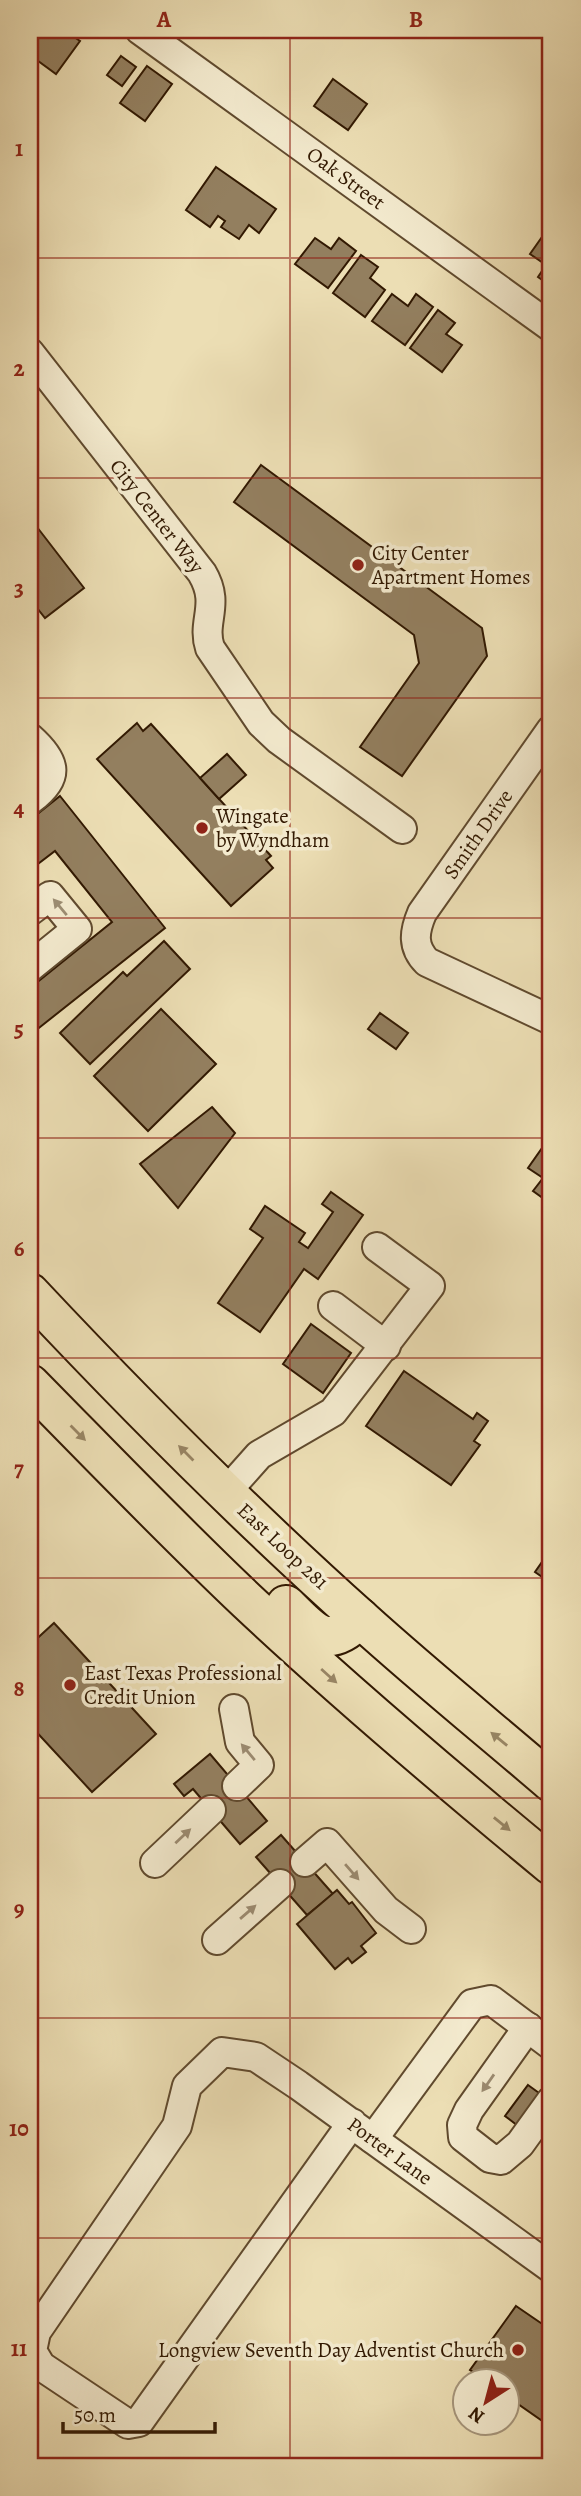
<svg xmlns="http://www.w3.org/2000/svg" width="581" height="2496" font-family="Alegreya,serif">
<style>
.building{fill:#937f5f;stroke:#321902;stroke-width:2}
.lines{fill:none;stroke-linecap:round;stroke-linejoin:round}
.minor-casing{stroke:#604a2e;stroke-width:32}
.highway-casing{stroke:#321902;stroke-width:42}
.minor{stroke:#f3eace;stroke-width:28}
.highway{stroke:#ecdeb4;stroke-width:38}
.oneway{fill:#9c8c72}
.oneway2{fill:#988564}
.grid{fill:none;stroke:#8f2418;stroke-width:2;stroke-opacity:0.55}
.poi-dot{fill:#8f2418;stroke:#f3eace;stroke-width:2.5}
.labels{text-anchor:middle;stroke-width:7;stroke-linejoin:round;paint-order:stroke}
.street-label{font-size:21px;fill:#321902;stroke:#f3eace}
.poi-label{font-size:21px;fill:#321902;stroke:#f3eace;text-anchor:start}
.neatline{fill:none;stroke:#8f2418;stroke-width:2.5}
.grid-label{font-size:23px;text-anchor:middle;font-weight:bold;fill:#8f2418}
</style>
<rect width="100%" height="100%" fill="#ecdeb4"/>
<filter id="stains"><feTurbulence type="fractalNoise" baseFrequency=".00286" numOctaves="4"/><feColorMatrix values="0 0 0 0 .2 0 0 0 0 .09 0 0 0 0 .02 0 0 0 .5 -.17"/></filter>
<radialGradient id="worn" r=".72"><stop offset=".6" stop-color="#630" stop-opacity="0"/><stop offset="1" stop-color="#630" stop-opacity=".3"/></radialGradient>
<g class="building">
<polygon points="44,30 64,30 80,41 56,74 30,55 30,50"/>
<polygon points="121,56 136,67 122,86 107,75"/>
<polygon points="147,66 172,84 145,121 120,103"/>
<polygon points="333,79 367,104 348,130 314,106"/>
<polygon points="216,167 276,209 259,233 249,225 239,239 221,227 225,221 218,216 210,227 186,210"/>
<polygon points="549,227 551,228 551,286 538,277 546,265 530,254"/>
<polygon points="315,238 331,249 339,238 356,251 328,288 295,264"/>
<polygon points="361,255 378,267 370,278 385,290 365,317 333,293"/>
<polygon points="392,294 408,306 416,294 433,307 405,345 372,321"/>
<polygon points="438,310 455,323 446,334 462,345 442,372 410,348"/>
<polygon points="261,465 482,628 487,656 402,776 360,747 419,663 414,635 234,502"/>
<polygon points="30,518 84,588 45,618 30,599"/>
<polygon points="137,723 143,731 151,724 271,856 266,860 273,868 231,906 97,759"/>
<polygon points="227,754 246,775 219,799 200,778"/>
<polygon points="60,796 165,928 30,1035 30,988 112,922 55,851 30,870 30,820"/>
<polygon points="164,941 190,969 90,1064 60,1033 123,972 127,976"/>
<polygon points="161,1009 216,1064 148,1131 94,1076"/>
<polygon points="380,1013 408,1033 396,1049 368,1029"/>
<polygon points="212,1107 235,1133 178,1208 140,1164"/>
<polygon points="547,1141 551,1144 551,1195 547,1201 533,1191 543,1178 528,1168"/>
<polygon points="331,1192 363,1215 318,1279 304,1269 260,1332 218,1303 263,1238 250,1229 265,1206 305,1233 299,1242 308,1248 333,1212 322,1204"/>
<polygon points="311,1324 351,1353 323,1393 283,1364"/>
<polygon points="404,1371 473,1419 477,1413 488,1421 474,1441 480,1445 451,1485 366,1426"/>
<polygon points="551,1549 551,1583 535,1572"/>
<polygon points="54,1623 156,1734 92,1792 30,1725 30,1645"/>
<polygon points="210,1754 267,1821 240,1844 193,1789 184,1796 174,1784"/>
<polygon points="281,1835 333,1894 307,1915 256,1857"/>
<polygon points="337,1890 349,1904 352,1902 376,1933 361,1946 366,1952 352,1963 348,1958 335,1969 297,1924"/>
<polygon points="528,2085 546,2098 518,2126 505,2116"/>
<polygon points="516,2306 551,2330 551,2427 508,2397 508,2380 485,2380 470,2370"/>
</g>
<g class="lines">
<g class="minor-casing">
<g id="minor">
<polyline points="140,30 551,327"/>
<path d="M30,353L202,573C221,605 201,621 210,648L261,723L279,740L402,829"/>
<path d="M551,730L422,913C414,932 412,947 427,962L551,1020"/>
<path d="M30,738C57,762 60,778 30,800"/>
<polyline points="30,911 50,896 77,929 30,967"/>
<polyline points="333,1306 386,1346"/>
<polyline points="226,1492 259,1455 333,1412 430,1286 377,1247"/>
<polyline points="234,1709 240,1742 259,1765 237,1786"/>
<polyline points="305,1862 327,1843 386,1910 411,1929"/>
<polyline points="155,1863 211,1810"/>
<polyline points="217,1940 280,1884"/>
<polyline points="528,2027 469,2110 462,2125 463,2137 490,2158 501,2160 520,2144 551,2101"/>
<polyline points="352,2123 139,2422 128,2424 41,2366 32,2351 36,2332 177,2126 187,2086 222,2052 256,2057 298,2085 551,2268"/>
<polyline points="373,2139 472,2004 491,2000 551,2045"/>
</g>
</g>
<g class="highway-casing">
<g id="highway">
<path d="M30,1293C136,1406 247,1517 362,1620C424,1676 488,1728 551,1782"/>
<path d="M30,1384C102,1457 173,1531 247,1601C345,1693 448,1780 551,1865"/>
<path d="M286,1605C313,1631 327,1653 360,1618"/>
</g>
</g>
<use href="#minor" class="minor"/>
<use href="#highway" class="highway"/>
</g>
<defs><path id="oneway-solid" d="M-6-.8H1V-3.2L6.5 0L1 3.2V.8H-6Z" transform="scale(1.75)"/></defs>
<g class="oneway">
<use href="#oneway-solid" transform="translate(60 907) rotate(-130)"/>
<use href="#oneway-solid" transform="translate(248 1752) rotate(-130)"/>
<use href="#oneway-solid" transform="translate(183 1836) rotate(-43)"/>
<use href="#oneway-solid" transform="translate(352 1872) rotate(49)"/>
<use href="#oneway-solid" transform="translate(248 1912) rotate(-41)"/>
<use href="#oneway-solid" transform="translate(488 2083) rotate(125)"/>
</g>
<g class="oneway2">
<use href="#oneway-solid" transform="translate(78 1433) rotate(45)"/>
<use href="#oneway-solid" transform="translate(186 1453) rotate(-135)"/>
<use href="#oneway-solid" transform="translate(329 1676) rotate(42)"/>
<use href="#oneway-solid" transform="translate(499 1739) rotate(-141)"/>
<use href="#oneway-solid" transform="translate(502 1824) rotate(39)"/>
</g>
<path class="grid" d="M290,30V2466M30,258H551M30,478H551M30,698H551M30,918H551M30,1138H551M30,1358H551M30,1578H551M30,1798H551M30,2018H551M30,2238H551"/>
<g class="poi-dot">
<circle cx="358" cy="565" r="7"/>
<circle cx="202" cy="828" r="7"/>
<circle cx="70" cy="1685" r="7"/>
<circle cx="518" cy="2350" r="7"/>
</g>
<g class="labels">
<g class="street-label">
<text transform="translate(346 178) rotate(36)" y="7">Oak Street</text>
<text transform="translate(157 516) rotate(52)" y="7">City Center Way</text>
<text transform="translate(478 834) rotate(-55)" y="7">Smith Drive</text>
<text transform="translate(283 1546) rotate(43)" y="7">East Loop 281</text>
<text transform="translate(390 2151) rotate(36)" y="7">Porter Lane</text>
</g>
<g class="poi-label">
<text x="372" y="560">City Center<tspan x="372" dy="24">Apartment Homes</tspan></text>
<text x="216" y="823">Wingate<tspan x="216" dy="24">by Wyndham</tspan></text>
<text x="84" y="1680">East Texas Professional<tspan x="84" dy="24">Credit Union</tspan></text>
<text x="504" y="2357" text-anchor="end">Longview Seventh Day Adventist Church</text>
</g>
</g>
<rect width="581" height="2496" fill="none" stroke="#ecdeb4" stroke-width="77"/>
<g transform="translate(486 2402) rotate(216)"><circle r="33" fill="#f3eace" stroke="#a6967c" stroke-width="2"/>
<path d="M0-5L12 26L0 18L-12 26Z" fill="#8f2418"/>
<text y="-10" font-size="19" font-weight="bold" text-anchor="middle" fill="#321902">N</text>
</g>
<path d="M63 2422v10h152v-10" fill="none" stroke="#321902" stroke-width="3.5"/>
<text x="74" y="2422" font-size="21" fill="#321902" stroke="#f3eace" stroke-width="5" paint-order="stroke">50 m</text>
<rect x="38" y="38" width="504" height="2420" class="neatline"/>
<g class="grid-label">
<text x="164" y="27">A</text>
<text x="416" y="27">B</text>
<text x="19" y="156">1</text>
<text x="19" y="376">2</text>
<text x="19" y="596">3</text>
<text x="19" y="816">4</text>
<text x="19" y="1036">5</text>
<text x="19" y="1256">6</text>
<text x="19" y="1476">7</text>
<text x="19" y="1696">8</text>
<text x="19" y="1916">9</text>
<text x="19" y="2136">10</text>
<text x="19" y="2356">11</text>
</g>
<rect width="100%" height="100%" filter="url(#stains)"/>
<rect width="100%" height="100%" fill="url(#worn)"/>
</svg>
